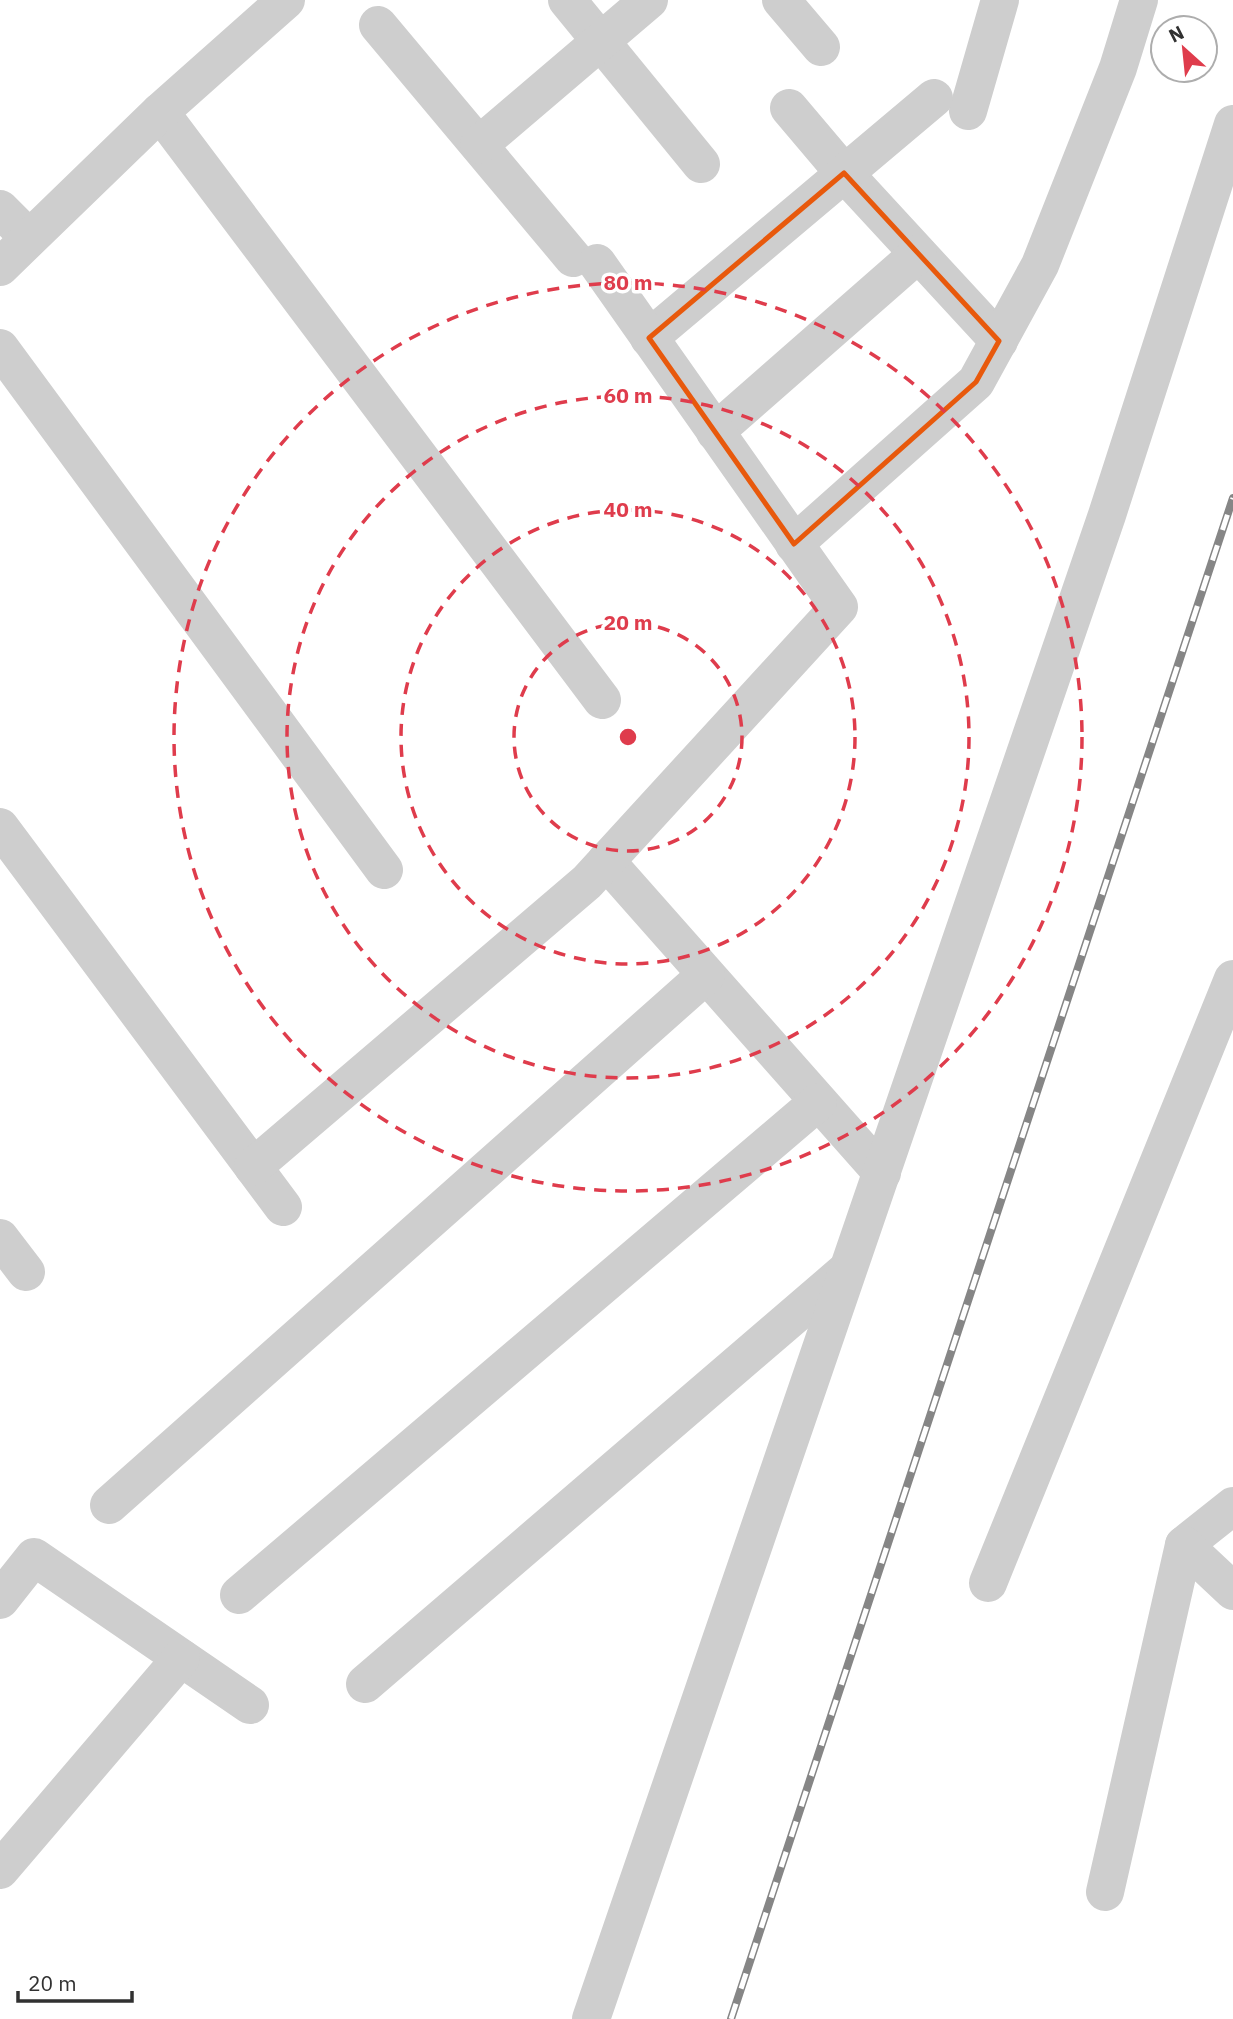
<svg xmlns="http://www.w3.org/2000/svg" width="1233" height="2019" font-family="'IBM Plex Sans',sans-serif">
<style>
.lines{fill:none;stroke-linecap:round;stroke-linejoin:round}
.minor{stroke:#cecece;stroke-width:38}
.rail-casing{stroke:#868686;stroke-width:8}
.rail{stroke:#fff;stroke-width:5;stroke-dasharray:16;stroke-linecap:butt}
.marked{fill:none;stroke:#e8590c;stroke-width:5;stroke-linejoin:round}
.ring{fill:none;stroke:#df3c4c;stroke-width:3.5;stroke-dasharray:12 9}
.centre{fill:#df3c4c;stroke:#fff;stroke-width:3.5}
.ring-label{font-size:21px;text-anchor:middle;font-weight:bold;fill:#df3c4c;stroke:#fff;stroke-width:7;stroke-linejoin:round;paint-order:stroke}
</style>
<rect width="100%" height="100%" fill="#fff"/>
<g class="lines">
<g class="minor">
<polyline points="567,0 701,164"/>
<polyline points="781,0 821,47"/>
<polyline points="378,25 573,258"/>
<polyline points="789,108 844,173 999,341"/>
<polyline points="968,111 1000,0"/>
<polyline points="160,112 602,700"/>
<polyline points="479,145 649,0"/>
<polyline points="0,209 29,238"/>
<polyline points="0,267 160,112 286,0"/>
<polyline points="649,338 934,98"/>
<polyline points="0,348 384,870"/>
<polyline points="715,432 918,254"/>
<polyline points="794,544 976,382 1040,265 1118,68 1139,0"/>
<polyline points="0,827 283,1207"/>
<polyline points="606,861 882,1173"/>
<polyline points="253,1167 587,882 839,607 597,263"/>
<polyline points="0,1238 26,1272"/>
<polyline points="109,1505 706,975"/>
<polyline points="1184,1545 1233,1506"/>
<polyline points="988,1583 1233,979"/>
<polyline points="239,1595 818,1102"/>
<polyline points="0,1600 34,1557 250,1705"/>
<polyline points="365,1684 847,1270"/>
<polyline points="0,1870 181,1658"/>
<polyline points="1105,1892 1184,1545 1233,1591"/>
<polyline points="591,2019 1107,515 1233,124"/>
</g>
<g class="rail-casing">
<polyline id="rail" points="731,2019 1233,498"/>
</g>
<use href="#rail" class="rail"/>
</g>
<path class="marked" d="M844,173L999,341L976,382L794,544L649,338Z"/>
<g class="ring">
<circle cx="628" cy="737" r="114"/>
<circle cx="628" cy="737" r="227"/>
<circle cx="628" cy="737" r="341"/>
<circle cx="628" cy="737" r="454"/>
</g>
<circle cx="628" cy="737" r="10" class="centre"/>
<g class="ring-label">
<text x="628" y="290">80 m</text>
<text x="628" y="403">60 m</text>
<text x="628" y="517">40 m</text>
<text x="628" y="630">20 m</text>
</g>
<g transform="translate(1184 49) rotate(333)"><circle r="33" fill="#ffffff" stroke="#adadad" stroke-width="2"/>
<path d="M0-5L12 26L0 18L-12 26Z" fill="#df3c4c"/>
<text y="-10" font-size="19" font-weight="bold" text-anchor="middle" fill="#313131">N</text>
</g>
<path d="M18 1991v10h114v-10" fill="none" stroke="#313131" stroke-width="3.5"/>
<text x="28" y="1991" font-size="21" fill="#313131" stroke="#ffffff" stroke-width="5" paint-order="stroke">20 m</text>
</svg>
